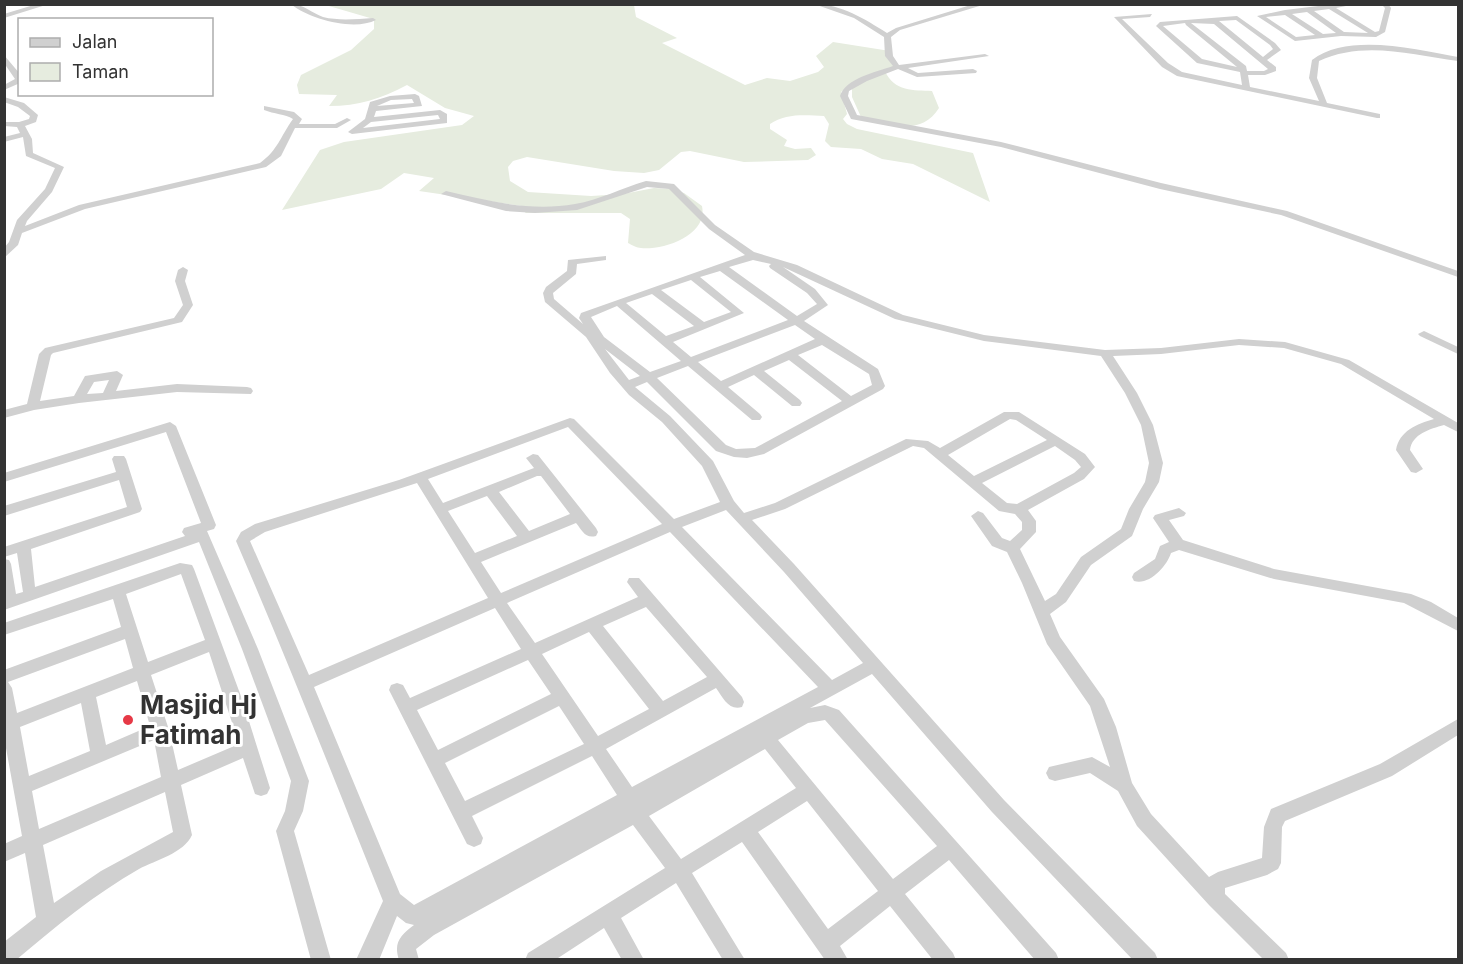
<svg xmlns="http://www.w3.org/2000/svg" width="1463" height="964" font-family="Inter,sans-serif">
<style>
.green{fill:#e6ecdf}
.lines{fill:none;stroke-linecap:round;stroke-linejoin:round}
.minor{fill:#d0d0d0;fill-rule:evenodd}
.poi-dot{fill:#e63946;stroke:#fff;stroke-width:2}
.labels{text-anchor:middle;stroke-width:6;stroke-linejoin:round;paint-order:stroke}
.near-poi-label{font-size:26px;font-weight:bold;fill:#333;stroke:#fff;text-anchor:start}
</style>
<rect width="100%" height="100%" fill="#fff"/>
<path class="green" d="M322,4H607L609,6L634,5L636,17L677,38L662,43L745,85L767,78L790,81L818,72L824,67L816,56L833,42L890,51L896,67L885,71C894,92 914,90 932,91L939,108C920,138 889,123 861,117L852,97V84L841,92L847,114L843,119L847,124L857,129L973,153L990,202L913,164L882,159L861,149L831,147L825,141L829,124L824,116C806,115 785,113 770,124V129L787,140L784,146L795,149L811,148L816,155L808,160L744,162L690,151L681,152L659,170L644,173L614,171L527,157L513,161L508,167L510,181L528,192L591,196L623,194L654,188L671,189L684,193L702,206C708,235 665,250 641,248C637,248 632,245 628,243L630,219L621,213H525L529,207L419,191L434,178L404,173L381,189L282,210L320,150L344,142L462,125L474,116L445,108L407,85C380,99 359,106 329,106L337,95L299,94L297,85L301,75L351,50L374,29V21L370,18Z"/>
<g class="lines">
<g class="minor">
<polygon points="4,4 10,4 4,7"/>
<polygon points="37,4 49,4 4,18 4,14"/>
<path d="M291,4C303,4 312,13 323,17C339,21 357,19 373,18L376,20C355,31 310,20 291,4Z"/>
<path d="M814,4C841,4 865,19 887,33L896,28L974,4H986L900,30L891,37L893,56L899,65L985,54L989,56L908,68L918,73L973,69L977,71L976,73L917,77L898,69L867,81L849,91L848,96L857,115L1001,142L1161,183L1287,211L1458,271V277L1281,215L1160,189L1001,147L851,119L840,96C846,78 876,72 893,66L885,56L884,37L854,18Z"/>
<path d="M1335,4H1356L1336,8L1375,32L1379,31L1385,8L1381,4H1388L1391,8L1385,32L1376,37L1341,36L1295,41L1257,16L1285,10ZM1329,9L1368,33L1344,32L1314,11ZM1307,12L1336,33L1323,34L1292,14ZM1285,15L1315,35L1296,37L1266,17Z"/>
<path d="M1152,14L1150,17L1122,19L1168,63L1182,72L1242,85L1240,72L1197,63L1156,26L1160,22L1237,16L1275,43L1281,50L1267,60L1276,67V71L1265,75H1248L1250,87L1319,101L1309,78L1312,60C1349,32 1417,50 1458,57V61C1412,55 1364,40 1319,61L1317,78L1327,103L1380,114V118H1377L1177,76L1162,67L1114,17ZM1236,20L1270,45L1273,49L1263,57L1219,21ZM1185,23L1186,25L1237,67L1202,59L1163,26ZM1191,23L1214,24L1268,69L1264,71H1247L1246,66Z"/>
<polygon points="4,55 20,74 20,83 4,90 4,85 15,79 4,63"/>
<path d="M415,94L419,96L422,106L376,111L374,117L440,110L447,114V123L352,134L348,132L365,119L370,102L390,96ZM412,99L414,103L377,106L391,100ZM438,115L440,119L363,128L371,122Z"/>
<path d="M4,97L24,103L38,115L36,122L25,126L32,139L33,153L64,167L52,192L27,221L25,226L79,205L260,163C278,150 280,137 293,119C285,114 274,114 264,110V106L294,112L302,119L299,124H335L347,118L351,120L337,128H295L281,156L266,167L85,209L22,233L18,245L4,258V248L9,242L17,220L45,189L55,168L26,156L23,137L4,142V137L20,133L17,127L4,126V122H19L29,119L30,116L18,107L4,102Z"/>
<path d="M646,181L674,184L715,225L754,252L797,265L903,315L984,335L1105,350L1161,348L1239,339L1285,342L1349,360L1458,423V432L1444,425C1430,429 1412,434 1410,450L1423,469L1416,473L1411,472L1396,450C1399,431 1417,424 1434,419L1341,364L1284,348L1239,345L1161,354L1113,356L1137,393L1153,425L1163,463L1159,482L1143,509L1132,536L1091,565L1066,602L1050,614L1060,637L1104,699L1116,727L1132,783L1151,814L1209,877L1218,872L1262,858L1264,827L1271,809L1380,764L1458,719V735L1392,776L1285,821L1282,827L1281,863L1278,869L1267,875L1225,888V894L1286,953L1289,960H1264L1209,905L1137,826L1118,791L1090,773L1055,781L1049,779L1046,773L1049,767L1092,757L1110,767L1090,706L1047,644L1022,583L1007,552L992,546L971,516L978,511L983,513L1002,538L1010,541L1022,530V522L1015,514L999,511L924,448L913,446L785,509L752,520L794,564L1004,800L1155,953L1158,960H1133L992,812L872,674L810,708L825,705L839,710L1056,953L1059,960H1035L949,860L905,894L953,953L956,960H933L890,906L840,946L848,960H825L742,842L692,873L745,960H723L676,883L621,918L644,960H622L604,928L555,960H525L528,953L665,868L633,825L434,935L416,949L419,960H399C393,942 401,935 414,925L406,923L397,916L379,960H356L383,901C334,779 288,661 236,541L241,532L255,524L399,480L570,418L574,419L674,519L720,502L702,466L662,422L629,395L610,373L586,337L545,302L543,293L546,287L567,271L568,260L606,256V260L577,264L576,274L553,293L554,299L583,324L579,318L581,313L745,255L709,229L669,189L647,187L577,210L535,213L506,211L441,194L446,191C489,201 531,212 575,204C599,200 622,188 646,181ZM753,260L771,264L769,266L770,268L807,293L817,304L797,316L729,267ZM783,267L895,319L984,341L1101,356L1125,393L1141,425L1149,463L1145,482L1129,509L1121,529L1081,557L1056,594L1045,601L1020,549L1036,532V521L1028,510L1084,479L1095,467L1085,454L1019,412H1004L940,448L928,441L906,439L775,503L744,513L734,501L713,461L670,416L635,387L647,382L716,451L734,457L747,458L764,454L883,389L885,386L878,369L804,321L828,305L815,289ZM720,271L788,320L691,357L673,342L744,313L700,277ZM691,280L731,312L704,322L661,290ZM652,294L694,326L666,336L626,303ZM617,306L681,361L650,372L604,337L591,317ZM795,325L815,339L721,381L698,362ZM822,345L869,374L872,385L851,396L798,355ZM605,349L640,376L629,380ZM789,360L842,401L755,448L736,449L726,445L657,378L688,366L752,420H760L762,417L760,414L728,387L754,375L792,406H800L802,403L800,400L764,371ZM1010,419L1016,420L1047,440L974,476L948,455ZM568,427L662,524L501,593L481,562L576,523C582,530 585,539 596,536L598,532L596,528L538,455L533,454L526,458L534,468L443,503L428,479ZM1055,446L1075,460L1081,467L1074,473L1017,504L1007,503L982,483ZM537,476H541L570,514L529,531L499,492ZM417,483L488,598L309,675L250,541L265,532ZM487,496L517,536L475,553L448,511ZM726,510L784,572L863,663L832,680L682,527ZM670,532L818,687L632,787L606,749L716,688C723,698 729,711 742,707L744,702L742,697L639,578H629L627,582L638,597L535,643L507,603ZM646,607L707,677L663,701L603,626ZM495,608L521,649L410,698L403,685L397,683L391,685L389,690L467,844L474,847L481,844L483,838L472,816L592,756L617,795L414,905L400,894L314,687ZM589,632L649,709L598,736L542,654ZM528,660L551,694L438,750L417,710ZM559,706L584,744L465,801L445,763ZM825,720L937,846L893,879L778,740L808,723ZM765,749L796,788L681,859L649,816ZM807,801L878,891L828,929L758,832Z"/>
<path d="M183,267L188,270L185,281L193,305L182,322L53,353L51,355L40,401L74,396L85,376L117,371L123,375L116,391L177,384L247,387L251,388L253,391L251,394L177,392L79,403L34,410L4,418V410L27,404L39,354L45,348L174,318L183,305L175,281L178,270ZM109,380L103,393L87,394L94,382Z"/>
<polygon points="1424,331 1458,347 1458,354 1420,336 1418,334"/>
<polygon points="170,422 176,426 216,525 214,529 207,531 258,649 309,781 303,811 294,831 331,960 311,960 276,831 285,811 291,781 242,649 199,542 4,610 4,559 9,560 11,564 16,594 23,592 17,553 4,557 4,547 127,507 119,480 4,516 4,506 116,472 112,459 114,456 124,456 126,459 142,509 140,512 31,549 35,587 185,536 182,532 184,528 201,523 166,432 4,482 4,473"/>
<path d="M1179,508L1186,513L1184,516L1169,520L1183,540L1274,569L1411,594L1431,602L1458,618V631L1404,603L1274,579L1179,550L1171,553C1167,566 1149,586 1134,581L1132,577L1134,573L1155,559L1160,546L1169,542L1153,518L1155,515Z"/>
<path d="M180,563L192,565L194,569L242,699L270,788L267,794L261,796L255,794L243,758L181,785L192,835C184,853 156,860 139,869C95,894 55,927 16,960H4V942L36,917L25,853L4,862V844L22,836L4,737V670L121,627L113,599L4,635V623ZM181,574L205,640L148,662L126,594ZM125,639L133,668L17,713L12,688L8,682ZM209,652L239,744L178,770L169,730L151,675ZM137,681L150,726L106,745L96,697ZM81,703L90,751L29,776L20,727ZM154,740L161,777L39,829L32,791ZM165,792L173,832L101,871L54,903L43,845Z"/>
</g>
</g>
<circle class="poi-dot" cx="128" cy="720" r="6"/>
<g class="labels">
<g class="near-poi-label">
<text x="140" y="714">Masjid Hj<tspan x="140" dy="30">Fatimah</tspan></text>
</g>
</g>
<rect width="1463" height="964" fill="none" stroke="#333333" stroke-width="12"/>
<rect x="18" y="18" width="195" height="78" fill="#ffffff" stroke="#adadad" stroke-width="1.5"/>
<rect x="30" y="38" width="30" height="9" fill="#d0d0d0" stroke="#adadad" stroke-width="1.5"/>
<text x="72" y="48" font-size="18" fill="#333333">Jalan</text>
<rect x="30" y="63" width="30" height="18" fill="#e6ecdf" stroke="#adadad" stroke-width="1.5"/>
<text x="72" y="78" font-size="18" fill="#333333">Taman</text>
</svg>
